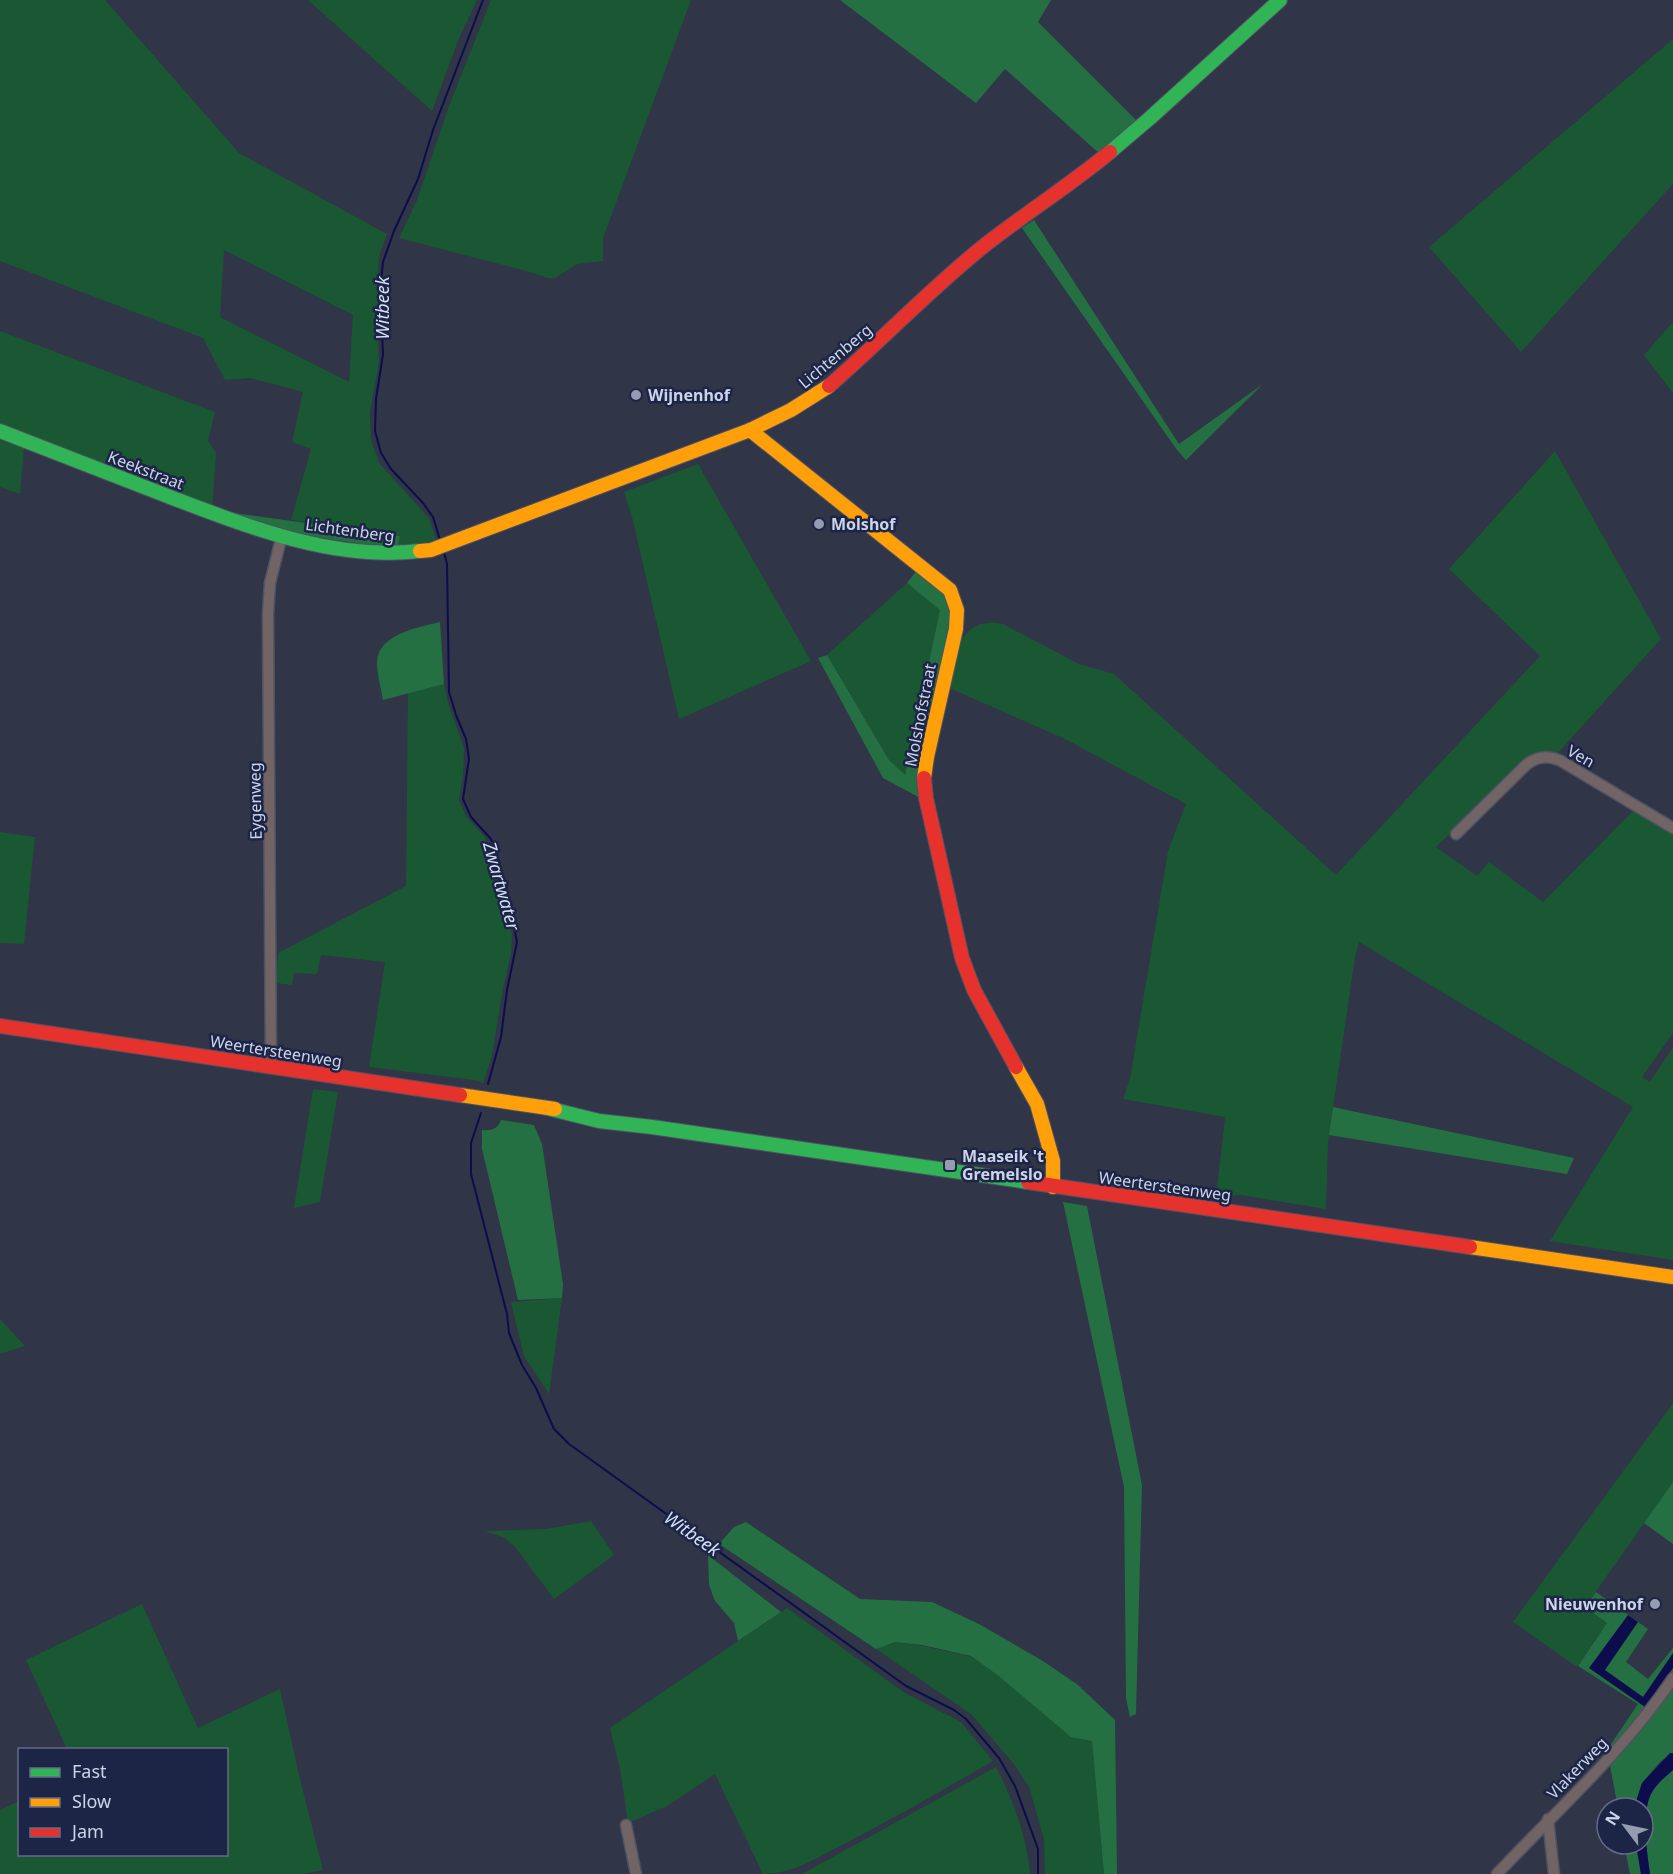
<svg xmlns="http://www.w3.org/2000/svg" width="1673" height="1874" font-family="'Noto Sans',sans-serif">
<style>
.green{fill:#1a5833;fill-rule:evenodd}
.forest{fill:#257042}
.water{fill:#0d0d4e}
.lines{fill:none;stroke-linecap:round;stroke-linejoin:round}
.stream{stroke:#0d0d4e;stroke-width:2}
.street-casing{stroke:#4e5263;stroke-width:13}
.fast-casing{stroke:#4e5263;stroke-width:16}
.slow-casing{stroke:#4e5263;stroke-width:16}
.jam-casing{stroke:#4e5263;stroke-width:16}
.street{stroke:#726464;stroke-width:10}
.fast{stroke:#30b455;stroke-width:14}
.slow{stroke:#ff9f0a;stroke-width:14}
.jam{stroke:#e5322d;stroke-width:14}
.poi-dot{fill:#959cb0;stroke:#1d2546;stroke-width:2}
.labels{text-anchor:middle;stroke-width:5;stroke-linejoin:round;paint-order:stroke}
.street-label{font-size:16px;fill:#ccd4e9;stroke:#1d2546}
.poi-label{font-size:16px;font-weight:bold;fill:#ccd4e9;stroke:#1d2546;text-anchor:start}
.water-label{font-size:18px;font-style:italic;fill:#d6dff8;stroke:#1d2546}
</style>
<rect width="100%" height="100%" fill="#303547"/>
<g class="green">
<path d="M0,0H105L239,153L387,234L379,256L377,325L379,363L370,412L371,440L379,463L429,518L436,539L423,545L398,546L400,536L291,520L311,449L292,442L303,392L250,378L225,380L203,338L0,261ZM224,250L353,315L349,382L220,317Z"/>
<polygon points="308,0 477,0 459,38 432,111"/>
<polygon points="491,0 691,0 603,238 603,261 577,264 555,278 548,278 526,271 399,238 417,200 449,106"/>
<polygon points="1673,39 1673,184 1521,352 1429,247"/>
<polygon points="1673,322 1673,393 1644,355"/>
<polygon points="0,331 215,412 208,441 216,453 212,510 0,426"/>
<polygon points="0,440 24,448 20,494 0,487"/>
<path d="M1555,451L1661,639L1555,756L1548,754L1458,826L1436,847L1477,876L1489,862L1543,902L1636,808L1673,831V1033L1642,1077L1650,1082L1673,1047V1260L1550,1241L1633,1107L1359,942L1355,957L1328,1142L1326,1209L1240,1195L1216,1197L1225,1117L1123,1099L1130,1079L1168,851L1186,804L1065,739L947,687C954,656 959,615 1003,624L1079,664L1114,674L1336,875L1540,656L1449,569Z"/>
<polygon points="698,464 811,661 679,719 632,517 624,492"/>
<polygon points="907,583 940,610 905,776 889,760 827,655"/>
<polygon points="444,684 448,703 464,748 463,777 459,800 466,816 485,837 493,856 500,901 507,916 512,934 511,954 503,988 492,1056 483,1083 474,1080 369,1067 385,962 321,955 317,974 294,973 292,985 276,983 278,953 406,886 408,693"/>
<polygon points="0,832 35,837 24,944 0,943"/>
<polygon points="313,1089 338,1092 320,1202 294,1208"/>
<polygon points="562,1298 549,1394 524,1356 511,1302"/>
<polygon points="0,1319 25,1346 0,1354"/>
<polygon points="1673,1403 1673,1482 1585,1607 1607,1623 1577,1667 1513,1622"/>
<polygon points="591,1521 614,1555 554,1599 515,1547 505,1538 485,1531 545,1529"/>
<polygon points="142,1604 198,1728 280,1689 300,1779 323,1870 301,1874 0,1874 0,1810 19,1801 20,1854 226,1854 226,1750 67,1749 26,1660"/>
<path d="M787,1608L905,1693L961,1722L993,1761C944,1789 895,1818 844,1844C818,1857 793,1874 763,1874L715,1774L667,1806L628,1823L620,1769L610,1728Z"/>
<polygon points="895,1642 923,1646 972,1657 1092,1741 1104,1874 1045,1874 1044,1839 1029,1787 1014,1764 971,1714 876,1649"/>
<path d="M996,1767C1013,1800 1027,1837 1030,1874H802Z"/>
</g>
<g class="forest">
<polygon points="840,0 1051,0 1038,22 1140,124 1101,155 1005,69 976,103"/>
<polygon points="1034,220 1179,444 1263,384 1186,460 1177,450 1022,228"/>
<polygon points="212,510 400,536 398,546 362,544 283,532"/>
<polygon points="917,570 947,597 952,624 922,799 883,778 818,658 827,655 889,760 905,775 940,610 907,583"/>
<path d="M440,622L444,684L383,700C381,688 377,674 377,663C377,634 419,627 440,622Z"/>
<polygon points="1333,1107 1574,1158 1567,1174 1329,1135"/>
<path d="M501,1120L534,1125L542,1144L563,1284L562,1298L518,1300L482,1149V1130C491,1131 498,1129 501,1120Z"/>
<polygon points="1063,1202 1087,1206 1142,1485 1136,1714 1130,1717 1126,1698 1124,1487"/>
<polygon points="1673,1482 1673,1544 1644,1523"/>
<polygon points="746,1522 860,1599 932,1602 979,1624 1043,1661 1078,1685 1115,1720 1117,1874 1104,1874 1092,1741 1071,1737 1000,1677 971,1656 922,1645 895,1642 876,1649 719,1544 734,1527"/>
<polygon points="708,1555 781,1612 738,1641 734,1623 715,1601 709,1585"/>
<polygon points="1596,1592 1648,1629 1626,1662 1648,1679 1673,1648 1673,1753 1661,1761 1642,1783 1634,1808 1618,1808 1607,1750 1638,1704 1578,1666 1607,1623 1585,1607"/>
<path d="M1673,1770V1874H1650C1647,1852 1641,1814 1651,1794C1656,1784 1665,1777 1673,1770Z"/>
<polygon points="1624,1844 1636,1844 1641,1874 1630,1874"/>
</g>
<g class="water">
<polygon points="1628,1615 1638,1622 1605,1670 1643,1697 1673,1653 1673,1668 1645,1707 1589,1668"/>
<path d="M1670,1753H1673V1770C1665,1777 1656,1784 1651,1794C1641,1814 1647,1852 1650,1874H1641L1636,1844H1643V1808H1634L1642,1783Z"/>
</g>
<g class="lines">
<g class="stream">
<polyline points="440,540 433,517 423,503 391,469 381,453 375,431 376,399 383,354 380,292 383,262 394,231 418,179 433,130 483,0"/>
<polyline points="444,552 447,564 449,692 456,715 466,739 469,759 463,799 471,817 491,839 498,857 505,903 512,916 517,942 507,990 501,1037 488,1084"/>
<polyline points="481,1113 471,1143 471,1174 507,1314 509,1333 522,1365 536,1388 554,1429 569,1444 906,1686 954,1710 966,1719 999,1758 1015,1786 1038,1849 1038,1874"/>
</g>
<g class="street-casing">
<g id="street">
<path d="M1456,834L1526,765C1537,756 1548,755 1561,761L1673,828"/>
<polyline points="271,1067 268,613 270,583 282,535"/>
<polyline points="1548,1819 1554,1874"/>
<polyline points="626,1825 636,1874"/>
<path d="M1497,1874C1556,1811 1625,1750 1673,1678"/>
</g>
</g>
<g class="fast-casing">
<g id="fast">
<polyline points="1110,152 1150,118 1280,0"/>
<path d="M0,431C57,453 113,475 170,497C249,527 334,561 420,551"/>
<polyline points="547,1108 599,1121 652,1127 1028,1182"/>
</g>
</g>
<g class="slow-casing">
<g id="slow">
<polyline points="750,430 950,590 957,610 956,629 927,757 924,778"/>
<polyline points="420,551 431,550 750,430 791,410 829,386"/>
<polyline points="1016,1067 1037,1104 1053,1161 1053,1187"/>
<polyline points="460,1095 555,1109"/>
<polyline points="1470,1247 1673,1277"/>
</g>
</g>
<g class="jam-casing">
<g id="jam">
<path d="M829,386C882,340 930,289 985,245C1026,213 1070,185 1110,152"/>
<polyline points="924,778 926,798 962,958 974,990 1016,1067"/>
<polyline points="0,1026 460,1095"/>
<polyline points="1028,1182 1470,1247"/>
</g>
</g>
<use href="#street" class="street"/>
<use href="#fast" class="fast"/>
<use href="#slow" class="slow"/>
<use href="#jam" class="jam"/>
</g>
<g class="poi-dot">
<circle cx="636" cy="395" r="6"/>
<circle cx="819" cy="524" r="6"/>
<rect x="944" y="1159" width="12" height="12" rx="3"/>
<circle cx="1655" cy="1604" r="6"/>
</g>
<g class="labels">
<g class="street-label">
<text transform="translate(835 356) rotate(-40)" y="6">Lichtenberg</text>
<text transform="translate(146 470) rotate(21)" y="6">Keekstraat</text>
<text transform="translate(350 530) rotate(8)" y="6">Lichtenberg</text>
<text transform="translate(920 715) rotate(-79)" y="6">Molshofstraat</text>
<text transform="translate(1581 756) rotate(30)" y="6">Ven</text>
<text transform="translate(255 801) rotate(-91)" y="6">Eygenweg</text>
<text transform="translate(276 1051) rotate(9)" y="6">Weertersteenweg</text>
<text transform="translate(1165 1186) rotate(8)" y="6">Weertersteenweg</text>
<text transform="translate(1577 1768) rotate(-46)" y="6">Vlakerweg</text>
</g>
<g class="poi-label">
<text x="648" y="401">Wijnenhof</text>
<text x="831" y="530">Molshof</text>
<text x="962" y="1162">Maaseik 't<tspan x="962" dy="18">Gremelslo</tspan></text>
<text x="1643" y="1610" text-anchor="end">Nieuwenhof</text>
</g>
<g class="water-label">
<text transform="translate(383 308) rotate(-90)" y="6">Witbeek</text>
<text transform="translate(501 886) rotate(74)" y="6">Zwartwater</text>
<text transform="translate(692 1534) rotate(35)" y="6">Witbeek</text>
</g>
</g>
<rect x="18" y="1748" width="210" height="108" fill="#1d2546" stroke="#636b87" stroke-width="1.5"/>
<rect x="30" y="1768" width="30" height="9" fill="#30b455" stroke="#636b87" stroke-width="1.5"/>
<text x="72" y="1778" font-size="18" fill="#ccd4e9">Fast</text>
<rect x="30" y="1798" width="30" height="9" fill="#ff9f0a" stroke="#636b87" stroke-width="1.5"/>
<text x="72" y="1808" font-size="18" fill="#ccd4e9">Slow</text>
<rect x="30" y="1828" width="30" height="9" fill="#e5322d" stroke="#636b87" stroke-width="1.5"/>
<text x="72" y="1838" font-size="18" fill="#ccd4e9">Jam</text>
<g transform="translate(1625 1826) rotate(302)"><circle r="28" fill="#1d2546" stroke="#636b87" stroke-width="1.5"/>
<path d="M0-4.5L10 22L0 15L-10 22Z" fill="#959cb0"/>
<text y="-9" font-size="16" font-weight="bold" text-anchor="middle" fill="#ccd4e9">N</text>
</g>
</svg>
